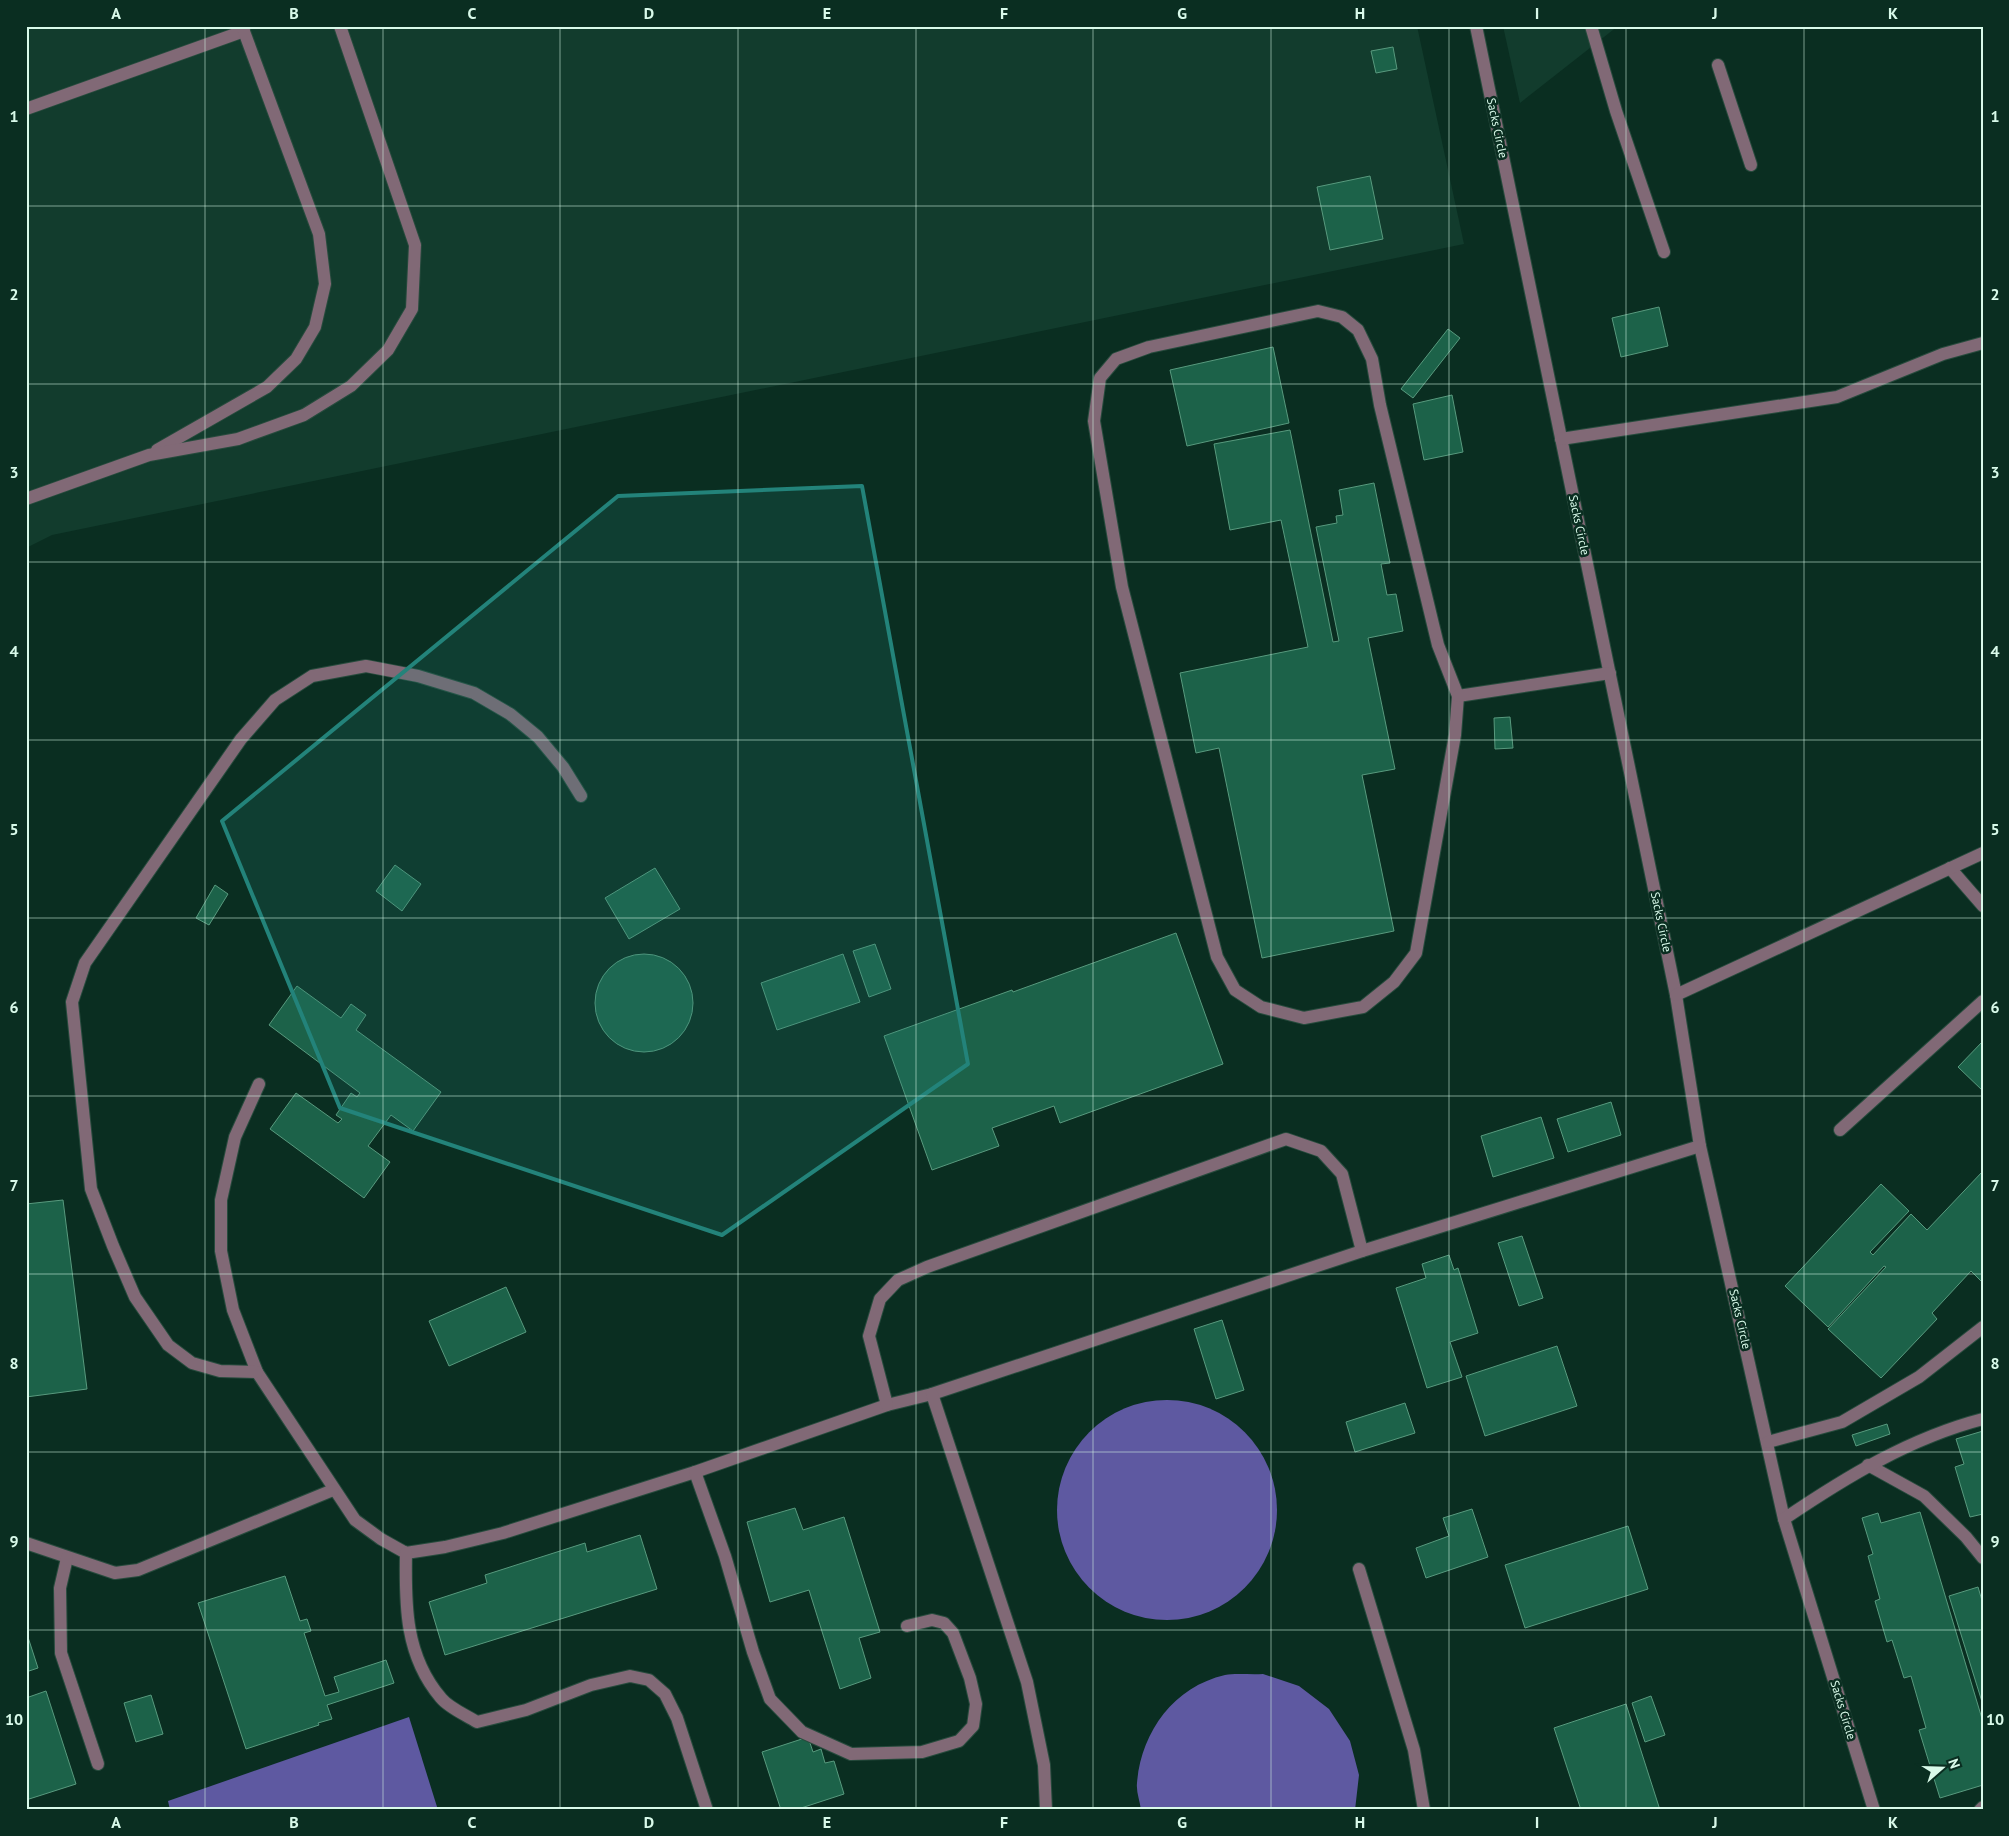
<svg xmlns="http://www.w3.org/2000/svg" width="2009" height="1836" font-family="'PT Sans',sans-serif">
<style>
.built{fill:#123c2d}
.water{fill:#5e59a1}
.building{fill:#1c6249;stroke:#589a7e}
.lines{fill:none;stroke-linecap:round;stroke-linejoin:round}
.minor-casing{stroke:#274b3d;stroke-width:14}
.minor{stroke:#816976;stroke-width:12}
.marked{fill:#23837a;fill-opacity:0.2;stroke:#23837a;stroke-width:4;stroke-linejoin:round}
.grid{fill:none;stroke:#d9faea;stroke-width:1;stroke-opacity:0.55}
.labels{text-anchor:middle;stroke-width:5;stroke-linejoin:round;paint-order:stroke}
.street-label{font-size:12px;fill:#d9faea;stroke:#0a2e21}
.neatline{fill:none;stroke:#d9faea;stroke-width:2}
.grid-label{font-size:16px;text-anchor:middle;font-weight:bold;fill:#d9faea}
</style>
<rect width="100%" height="100%" fill="#0a2e21"/>
<g class="built">
<polygon points="26,26 1417,26 1464,244 52,535 26,548"/>
<polygon points="1503,26 1618,26 1520,103"/>
</g>
<g class="water">
<circle cx="1167" cy="1510" r="110"/>
<path d="M1263,1674L1299,1686L1329,1709L1350,1741L1359,1775L1355,1810H1141C1140,1801 1136,1792 1137,1783C1141,1733 1173,1687 1225,1675C1236,1673 1251,1675 1263,1674Z"/>
<polygon points="409,1717 438,1810 170,1810 168,1801"/>
</g>
<g class="building">
<polygon points="1393,47 1397,69 1376,73 1371,51"/>
<polygon points="1370,176 1383,239 1330,250 1317,187"/>
<polygon points="1659,307 1668,346 1621,357 1612,318"/>
<polygon points="1448,329 1460,338 1413,398 1401,389"/>
<polygon points="1273,347 1289,423 1187,446 1170,370"/>
<polygon points="1452,395 1463,452 1424,460 1413,404"/>
<polygon points="1290,430 1333,642 1339,641 1316,527 1337,523 1336,516 1343,515 1339,490 1374,483 1390,563 1381,564 1387,595 1396,594 1403,631 1368,638 1395,769 1362,775 1394,931 1262,958 1219,748 1196,753 1180,673 1308,647 1281,520 1230,530 1214,444"/>
<polygon points="1510,717 1513,748 1495,749 1494,718"/>
<polygon points="395,865 421,884 402,911 376,891"/>
<polygon points="655,868 680,909 629,939 605,898"/>
<polygon points="215,885 228,894 209,925 196,918"/>
<polygon points="1176,933 1223,1064 1060,1123 1054,1106 992,1128 999,1146 932,1170 884,1036 1012,990 1013,992"/>
<polygon points="875,944 891,989 869,997 853,951"/>
<polygon points="843,954 860,1002 777,1030 761,983"/>
<circle cx="644" cy="1003" r="49"/>
<polygon points="297,986 341,1018 351,1004 366,1015 356,1030 441,1092 413,1131 391,1115 368,1146 390,1162 364,1198 270,1129 296,1093 338,1123 342,1119 336,1115 351,1093 357,1097 360,1093 269,1025"/>
<polygon points="1983,1041 1983,1091 1958,1067"/>
<polygon points="1611,1102 1621,1135 1568,1152 1557,1119"/>
<polygon points="1541,1117 1554,1158 1493,1177 1481,1136"/>
<polygon points="1983,1171 1983,1279 1981,1281 1971,1271 1932,1313 1937,1319 1881,1378 1828,1329 1886,1267 1884,1266 1828,1327 1785,1286 1881,1184 1909,1211 1870,1252 1873,1255 1911,1214 1927,1230"/>
<polygon points="63,1200 87,1389 26,1397 26,1204"/>
<polygon points="1522,1236 1543,1298 1519,1306 1498,1243"/>
<polygon points="1449,1255 1454,1270 1458,1268 1478,1333 1450,1342 1462,1377 1427,1388 1396,1288 1426,1278 1422,1264"/>
<polygon points="506,1287 526,1332 449,1366 429,1321"/>
<polygon points="1222,1320 1244,1390 1216,1399 1194,1329"/>
<polygon points="1557,1346 1577,1406 1485,1436 1466,1376"/>
<polygon points="1405,1403 1415,1433 1355,1452 1346,1422"/>
<polygon points="1887,1424 1890,1434 1856,1446 1852,1435"/>
<polygon points="1983,1431 1983,1514 1970,1517 1955,1467 1964,1464 1956,1439"/>
<polygon points="795,1508 803,1530 844,1517 880,1632 859,1638 871,1678 840,1689 809,1590 770,1602 747,1522"/>
<polygon points="1472,1509 1488,1557 1426,1578 1416,1548 1449,1536 1443,1518"/>
<polygon points="1920,1512 1983,1722 1983,1785 1940,1798 1919,1730 1926,1728 1911,1676 1904,1678 1892,1640 1887,1642 1875,1601 1880,1599 1868,1556 1873,1554 1862,1518 1878,1513 1881,1523"/>
<polygon points="1628,1526 1648,1589 1525,1628 1505,1565"/>
<polygon points="640,1535 657,1589 445,1655 429,1602 487,1583 485,1575 585,1543 587,1552"/>
<polygon points="285,1576 300,1621 307,1619 311,1631 304,1633 325,1696 339,1692 334,1677 386,1660 394,1683 327,1705 332,1719 318,1723 319,1725 246,1749 198,1603"/>
<polygon points="1978,1587 1983,1604 1983,1705 1949,1596"/>
<polygon points="26,1631 38,1668 26,1672"/>
<polygon points="46,1691 76,1784 26,1800 26,1698"/>
<polygon points="151,1695 163,1734 136,1742 124,1703"/>
<polygon points="1651,1696 1665,1735 1645,1742 1632,1703"/>
<polygon points="1626,1704 1660,1810 1581,1810 1554,1728"/>
<polygon points="808,1737 813,1752 821,1749 825,1763 834,1761 844,1794 795,1810 781,1810 762,1752"/>
</g>
<g class="lines">
<g class="minor-casing">
<g id="minor">
<polyline points="1476,26 1676,995 1700,1146 1784,1519 1874,1810"/>
<polyline points="1591,26 1616,111 1664,252"/>
<polyline points="1718,65 1751,165"/>
<polyline points="26,109 244,31"/>
<polygon points="1318,311 1342,317 1358,330 1372,359 1380,405 1438,645 1458,696 1455,735 1416,953 1394,982 1363,1007 1304,1018 1261,1007 1235,990 1217,957 1122,587 1094,421 1100,378 1116,359 1149,347"/>
<polyline points="1561,439 1837,397 1943,354 1983,343"/>
<polyline points="157,450 267,387 296,359 315,327 325,284 319,234 242,26"/>
<polyline points="26,499 149,455 238,439 304,415 351,386 388,350 412,309 415,245 340,26"/>
<polyline points="1458,696 1610,673"/>
<polyline points="1950,868 1983,906"/>
<polyline points="1676,995 1983,853"/>
<polyline points="259,1084 235,1137 221,1200 221,1251 233,1310 257,1372 355,1520 381,1539 406,1553 445,1547 503,1533 695,1472 887,1405 932,1394 1362,1251 1700,1146"/>
<polyline points="1840,1130 1983,1001"/>
<polyline points="257,1372 220,1371 192,1363 168,1345 135,1297 113,1246 91,1189 72,1002 85,963 241,739 275,700 312,676 366,666 418,676 474,693 510,714 538,737 563,767 581,796"/>
<polyline points="932,1394 1027,1682 1044,1765 1046,1810"/>
<polyline points="887,1405 869,1336 880,1299 898,1280 927,1267 1286,1139 1321,1151 1342,1174 1362,1251"/>
<polyline points="1768,1442 1842,1422 1919,1377 1983,1327"/>
<polyline points="1868,1465 1924,1496 1966,1537 1983,1558"/>
<polyline points="695,1472 725,1556 753,1652 770,1699 802,1732 851,1754 922,1752 959,1741 973,1726 976,1704 970,1678 953,1633 944,1623 932,1620 907,1626"/>
<path d="M1784,1519C1846,1477 1910,1438 1983,1419"/>
<polyline points="26,1543 115,1573 138,1570 333,1490"/>
<path d="M406,1553C405,1605 405,1656 441,1698C449,1708 466,1715 477,1722L526,1710L591,1685L630,1676L649,1680L665,1694L677,1718L707,1810"/>
<polyline points="67,1558 60,1588 61,1653 98,1764"/>
<polyline points="1359,1569 1414,1750 1424,1810"/>
<polyline points="1980,1810 1983,1807"/>
</g>
</g>
<use href="#minor" class="minor"/>
</g>
<path class="marked" d="M862,486L968,1064L722,1235L340,1108L222,821L618,496Z"/>
<path class="grid" d="M205,26V1810M383,26V1810M560,26V1810M738,26V1810M916,26V1810M1093,26V1810M1271,26V1810M1449,26V1810M1626,26V1810M1804,26V1810M26,206H1983M26,384H1983M26,562H1983M26,740H1983M26,918H1983M26,1096H1983M26,1274H1983M26,1452H1983M26,1630H1983"/>
<g class="labels">
<g class="street-label">
<text transform="translate(1497 128) rotate(78)" y="4">Sacks Circle</text>
<text transform="translate(1579 525) rotate(78)" y="4">Sacks Circle</text>
<text transform="translate(1661 922) rotate(78)" y="4">Sacks Circle</text>
<text transform="translate(1740 1319) rotate(77)" y="4">Sacks Circle</text>
<text transform="translate(1843 1710) rotate(73)" y="4">Sacks Circle</text>
</g>
</g>
<rect width="2009" height="1836" fill="none" stroke="#0a2e21" stroke-width="55"/>
<g transform="translate(1942 1768) rotate(70)" stroke="#0a2e21" stroke-width="4" paint-order="stroke">
<path d="M0-4L9 19L0 12L-9 19Z" fill="#d9faea"/>
<text y="-8" font-size="14" font-weight="bold" text-anchor="middle" fill="#d9faea">N</text>
</g>
<rect x="28" y="28" width="1954" height="1780" class="neatline"/>
<g class="grid-label">
<text x="116" y="19">A</text>
<text x="294" y="19">B</text>
<text x="472" y="19">C</text>
<text x="649" y="19">D</text>
<text x="827" y="19">E</text>
<text x="1004" y="19">F</text>
<text x="1182" y="19">G</text>
<text x="1360" y="19">H</text>
<text x="1537" y="19">I</text>
<text x="1715" y="19">J</text>
<text x="1893" y="19">K</text>
<text x="14" y="122">1</text>
<text x="1995" y="122">1</text>
<text x="14" y="300">2</text>
<text x="1995" y="300">2</text>
<text x="14" y="478">3</text>
<text x="1995" y="478">3</text>
<text x="14" y="657">4</text>
<text x="1995" y="657">4</text>
<text x="14" y="835">5</text>
<text x="1995" y="835">5</text>
<text x="14" y="1013">6</text>
<text x="1995" y="1013">6</text>
<text x="14" y="1191">7</text>
<text x="1995" y="1191">7</text>
<text x="14" y="1369">8</text>
<text x="1995" y="1369">8</text>
<text x="14" y="1547">9</text>
<text x="1995" y="1547">9</text>
<text x="14" y="1725">10</text>
<text x="1995" y="1725">10</text>
<text x="116" y="1828">A</text>
<text x="294" y="1828">B</text>
<text x="472" y="1828">C</text>
<text x="649" y="1828">D</text>
<text x="827" y="1828">E</text>
<text x="1004" y="1828">F</text>
<text x="1182" y="1828">G</text>
<text x="1360" y="1828">H</text>
<text x="1537" y="1828">I</text>
<text x="1715" y="1828">J</text>
<text x="1893" y="1828">K</text>
</g>
</svg>
